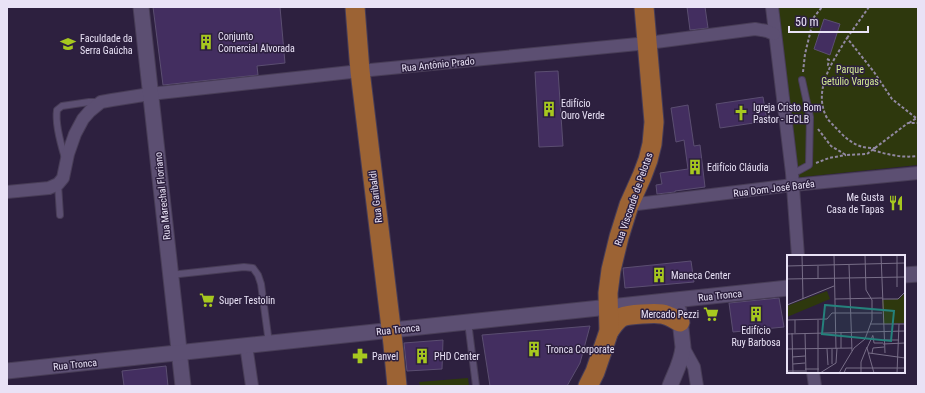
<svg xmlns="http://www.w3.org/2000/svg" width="925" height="393" font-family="'Roboto Condensed',sans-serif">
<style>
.green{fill:#2e380d}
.building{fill:#432e60;stroke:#5b4e71}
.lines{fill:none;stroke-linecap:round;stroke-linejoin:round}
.service-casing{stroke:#483d57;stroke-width:8}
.minor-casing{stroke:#483d57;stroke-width:14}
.tertiary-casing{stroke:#483d57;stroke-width:17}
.primary-casing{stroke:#483d57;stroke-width:21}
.path{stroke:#9188a1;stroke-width:2;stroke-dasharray:3 2;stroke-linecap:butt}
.service{stroke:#5c4f72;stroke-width:6}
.minor{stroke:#5c4f72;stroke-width:12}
.tertiary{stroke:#5c4f72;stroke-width:15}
.primary{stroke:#9c6334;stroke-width:19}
.labels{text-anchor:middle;stroke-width:3;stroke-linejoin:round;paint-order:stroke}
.poi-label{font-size:10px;fill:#e9e2f6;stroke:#2d203f;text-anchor:start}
.street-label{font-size:10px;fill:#e9e2f6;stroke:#2d203f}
.park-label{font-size:10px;fill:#d4ec93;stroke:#2d203f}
.inset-road{fill:none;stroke:#786e88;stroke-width:1}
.view{fill:#25817c;fill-opacity:0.15;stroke:#25817c;stroke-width:2}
.inset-edge{fill:none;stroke:#e9e2f6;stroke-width:2}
</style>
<rect width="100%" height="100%" fill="#2d203f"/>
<g class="green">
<polygon points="775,7 918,7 918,165 792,178"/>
<polygon points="468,378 469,386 420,386 419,382"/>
</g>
<g class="building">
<polygon points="153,7 280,7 285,63 257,66 258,75 163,85"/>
<polygon points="687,7 705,7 708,28 690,30"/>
<polygon points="824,19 840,24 830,55 814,49"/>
<polygon points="558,71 563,146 539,147 535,72"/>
<polygon points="763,97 767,121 720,128 716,104"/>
<polygon points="688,105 694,146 700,145 705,187 675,191 675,192 657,194 656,185 662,184 660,173 688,169 684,140 676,142 671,108"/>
<polygon points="691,261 694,282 625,288 623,268"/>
<polygon points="779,298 784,327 733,332 729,303"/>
<polygon points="590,326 580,363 567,386 490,386 482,335"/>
<polygon points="443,340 442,369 407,371 404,343"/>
<polygon points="166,366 168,386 124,386 122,371"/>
</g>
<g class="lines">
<g class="service-casing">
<g id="service">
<path d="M65,158C61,145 55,123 57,110L62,106L89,102H99"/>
<polyline points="792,173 798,171 809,165 810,117 802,80"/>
<polyline points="58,184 60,215"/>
<polyline points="170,275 244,267 253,268 258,275 261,284 269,343"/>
<polyline points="468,322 476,386"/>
</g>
</g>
<g class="minor-casing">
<g id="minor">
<polyline points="772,7 792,173 798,256"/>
<polyline points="7,192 49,188 58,184 63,178 68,154 75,134 83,119 90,111 101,102 112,100 150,94 360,71 648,43 755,29 767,31 774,34"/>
<polyline points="629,205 793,185 918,173"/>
<polyline points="246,345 252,386"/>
<polyline points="683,347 694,367 697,386"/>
<polyline points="813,372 815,386"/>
</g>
</g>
<g class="tertiary-casing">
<g id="tertiary">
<polyline points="141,7 183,386"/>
<polyline points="904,275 918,274"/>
<polyline points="7,371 788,288"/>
<path d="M670,386C675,373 682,361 683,347L679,311"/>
</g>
</g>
<g class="primary-casing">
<g id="primary">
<polyline points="355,7 360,71 393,344 397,386"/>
<path d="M609,331C613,326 616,320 622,317C629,314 655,313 662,314C669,315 674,319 680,322"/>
<polyline points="588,386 595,372 609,331 608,293 611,270 619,237 629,205 642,176 648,160 652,144 654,122 644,7"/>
</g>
</g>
<g class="path">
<polyline points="847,38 869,7"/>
<polyline points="827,59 829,60 828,65 830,66"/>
<polyline points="803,72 805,54 814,17 822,7"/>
<polyline points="909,123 918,117"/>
<polyline points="818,129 831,146 846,155 867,154 908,123 918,123"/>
<path d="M876,148C872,148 867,148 863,147C854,145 844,137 838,130C834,126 830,122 827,118C812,90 833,61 847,38L874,72L892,99L916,118"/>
<path d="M873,150C888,155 903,158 918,156"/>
<polyline points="816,163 829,158 846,155"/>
</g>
<use href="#service" class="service"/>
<use href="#minor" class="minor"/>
<use href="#tertiary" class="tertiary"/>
<use href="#primary" class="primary"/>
</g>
<defs>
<g id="building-bare" transform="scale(1.2)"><path d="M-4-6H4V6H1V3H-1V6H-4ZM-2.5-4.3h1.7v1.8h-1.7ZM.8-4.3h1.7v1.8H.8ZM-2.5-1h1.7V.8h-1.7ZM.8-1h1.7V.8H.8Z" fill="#a7c81f" stroke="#2d203f" stroke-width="2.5" paint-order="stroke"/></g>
<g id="university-bare" transform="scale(1.2)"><path d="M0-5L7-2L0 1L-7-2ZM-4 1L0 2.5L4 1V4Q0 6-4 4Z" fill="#a7c81f" stroke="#2d203f" stroke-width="2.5" paint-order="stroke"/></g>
<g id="church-bare" transform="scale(1.2)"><path d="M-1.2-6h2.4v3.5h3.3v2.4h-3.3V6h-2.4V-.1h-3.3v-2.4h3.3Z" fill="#a7c81f" stroke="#2d203f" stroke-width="2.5" paint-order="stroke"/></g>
<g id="restaurant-bare" transform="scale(1.2)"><path d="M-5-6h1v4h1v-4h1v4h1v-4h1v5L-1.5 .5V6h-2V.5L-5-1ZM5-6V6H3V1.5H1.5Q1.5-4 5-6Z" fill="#a7c81f" stroke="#2d203f" stroke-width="2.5" paint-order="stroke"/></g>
<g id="supermarket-bare" transform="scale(1.2)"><path d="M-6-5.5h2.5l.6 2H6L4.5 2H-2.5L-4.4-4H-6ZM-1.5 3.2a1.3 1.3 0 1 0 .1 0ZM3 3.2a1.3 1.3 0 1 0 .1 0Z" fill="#a7c81f" stroke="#2d203f" stroke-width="2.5" paint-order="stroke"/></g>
<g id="pharmacy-bare" transform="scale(1.2)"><path d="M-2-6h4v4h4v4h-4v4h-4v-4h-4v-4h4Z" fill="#a7c81f" stroke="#2d203f" stroke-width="2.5" paint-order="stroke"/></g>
</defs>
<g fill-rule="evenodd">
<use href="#building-bare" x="206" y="42"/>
<use href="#university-bare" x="68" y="44"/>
<use href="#building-bare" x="549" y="109"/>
<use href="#church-bare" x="741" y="113"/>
<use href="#building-bare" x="695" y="167"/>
<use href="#restaurant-bare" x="896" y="203"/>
<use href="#building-bare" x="659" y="275"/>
<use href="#supermarket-bare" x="207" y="300"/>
<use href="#supermarket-bare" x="711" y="314"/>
<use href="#building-bare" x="756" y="314"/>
<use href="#building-bare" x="534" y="349"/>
<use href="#pharmacy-bare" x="360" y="356"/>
<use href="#building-bare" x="422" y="356"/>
</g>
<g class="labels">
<g class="poi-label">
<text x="218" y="40">Conjunto<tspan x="218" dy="12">Comercial Alvorada</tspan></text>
<text x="80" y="42">Faculdade da<tspan x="80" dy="12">Serra Gaúcha</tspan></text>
<text x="561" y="107">Edifício<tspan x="561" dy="12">Ouro Verde</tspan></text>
<text x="753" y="111">Igreja Cristo Bom<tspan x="753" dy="12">Pastor - IECLB</tspan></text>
<text x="707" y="171">Edifício Cláudia</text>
<text x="884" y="201" text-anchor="end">Me Gusta<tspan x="884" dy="12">Casa de Tapas</tspan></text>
<text x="671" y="279">Maneca Center</text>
<text x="219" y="304">Super Testolin</text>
<text x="699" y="318" text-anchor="end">Mercado Pezzi</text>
<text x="756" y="334" text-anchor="middle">Edifício<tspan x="756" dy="12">Ruy Barbosa</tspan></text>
<text x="546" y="353">Tronca Corporate</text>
<text x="372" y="360">Panvel</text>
<text x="434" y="360">PHD Center</text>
</g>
<g class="street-label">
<text transform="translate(438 64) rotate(-6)" y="4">Rua Antônio Prado</text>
<text transform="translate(774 188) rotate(-7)" y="4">Rua Dom José Baréa</text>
<text transform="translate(162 196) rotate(-96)" y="4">Rua Marechal Floriano</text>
<text transform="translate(375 197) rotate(-97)" y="4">Rua Garibaldi</text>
<text transform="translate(633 199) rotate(-71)" y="4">Rua Visconde de Pelotas</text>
<text transform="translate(720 295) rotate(-6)" y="4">Rua Tronca</text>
<text transform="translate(398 329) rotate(-6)" y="4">Rua Tronca</text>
<text transform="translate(75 364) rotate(-6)" y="4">Rua Tronca</text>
</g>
<g class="park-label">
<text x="850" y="73">Parque<tspan x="850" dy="12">Getúlio Vargas</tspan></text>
</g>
</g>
<g transform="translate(787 255)">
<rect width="118" height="118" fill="#2d203f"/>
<path d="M40,36L43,44L0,62V51ZM118,38L117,68L96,69L95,45L112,44Z" fill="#2e380d"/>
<path class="inset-road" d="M15,0L16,44M47,0L49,94M94,0L98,98M110,0V32M62,10L65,96M0,11L118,8M31,11V24M0,24L118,22M48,44L95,43M95,44H111L118,37M0,50L47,31M0,65L40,64L45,58H95M31,65V118M83,69H118M54,77V93M5,78L6,118M8,78V65M18,78L19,118M0,79L118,76M86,80L80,93L87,118M86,81L87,88H96M96,85H112M96,89L118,88M0,94L65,93M40,94L41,110M45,94V109M82,98L118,103M85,98L86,93L97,92M5,102L18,101M6,109L18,108M18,114H32M0,116H18M33,118L49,108L50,93M52,118L67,93L78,84L85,65V45L79,35L78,0M57,118L59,113H118M74,118V107L80,92M110,118L112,69"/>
<path class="view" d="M38,50L107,56L104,86L35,79Z"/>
<rect width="118" height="118" class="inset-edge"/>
</g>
<rect width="925" height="393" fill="none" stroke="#e9e2f6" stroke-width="16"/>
<path d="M789 26v6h79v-6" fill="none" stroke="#e9e2f6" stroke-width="2"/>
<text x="795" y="26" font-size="12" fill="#e9e2f6" stroke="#2d203f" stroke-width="3" paint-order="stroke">50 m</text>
</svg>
